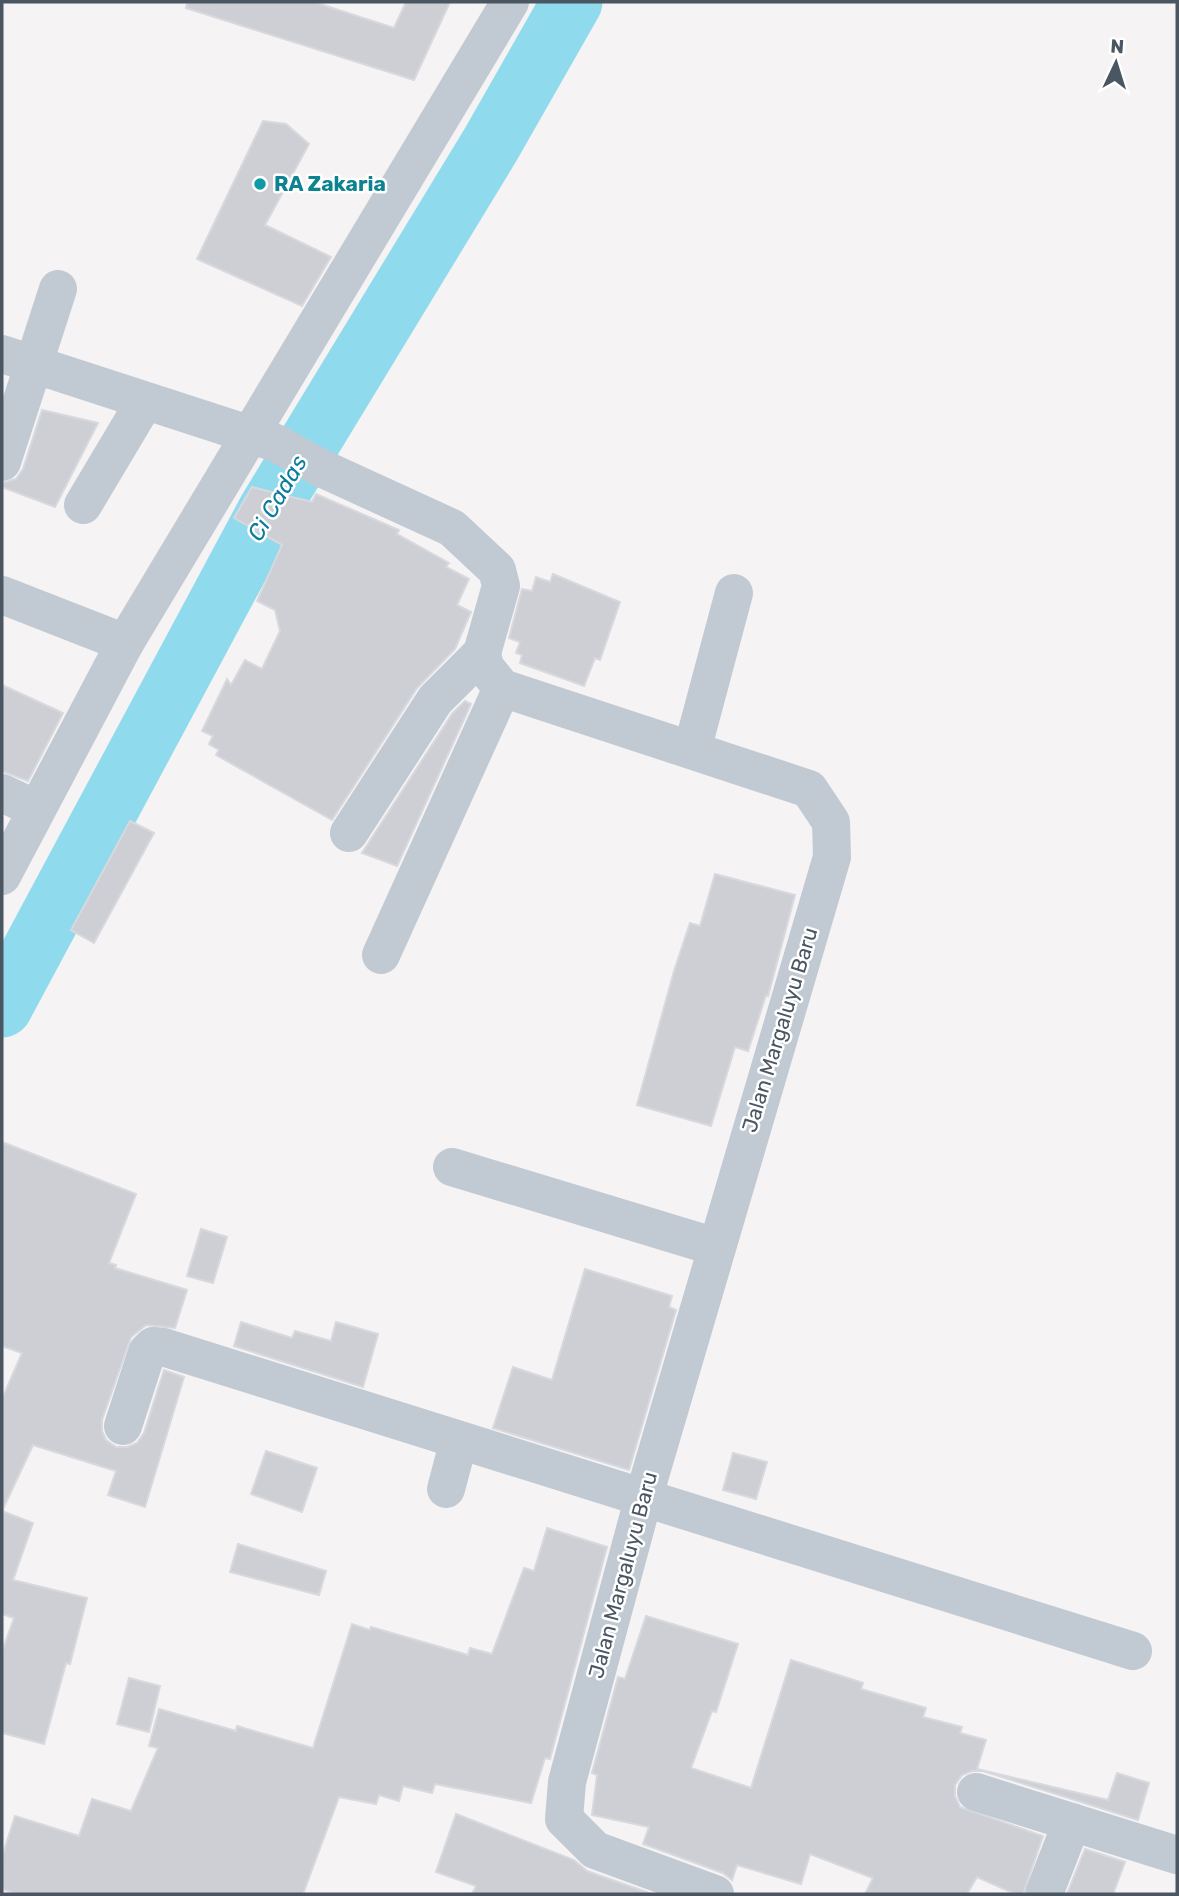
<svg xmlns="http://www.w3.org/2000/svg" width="1179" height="1896" font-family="Rubik,sans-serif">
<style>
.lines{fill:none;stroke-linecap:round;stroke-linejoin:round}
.river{stroke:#90daee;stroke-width:61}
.building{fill:#cdcfd5;stroke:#d7d9de;stroke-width:2}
.minor{stroke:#c1cad2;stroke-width:38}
.culture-dot{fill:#0f9aa8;stroke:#fff;stroke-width:2.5}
.labels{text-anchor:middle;stroke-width:5;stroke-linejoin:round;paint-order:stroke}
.culture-label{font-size:21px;font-weight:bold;fill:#0d838f;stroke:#fff;text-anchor:start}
.street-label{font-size:21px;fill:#4a5661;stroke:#fff}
.water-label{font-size:23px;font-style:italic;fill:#0c7c9b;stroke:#fff}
</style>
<rect width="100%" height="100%" fill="#f5f3f3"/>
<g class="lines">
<polyline class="river" points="2,1007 269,509 491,144 572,2"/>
</g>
<g class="building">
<polygon points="187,2 314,2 394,28 406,2 450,2 414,80 186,8"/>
<polygon points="263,121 286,124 309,144 265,225 331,257 302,306 197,259"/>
<polygon points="42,410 98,423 55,507 2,487 2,483 16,479 23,469"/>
<polygon points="252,487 312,502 316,494 399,530 397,534 449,563 446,567 469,579 457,605 471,612 455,649 417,688 332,820 216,755 219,750 209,744 213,736 202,731 227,679 231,685 245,660 262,669 280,631 275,610 257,601 282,545 234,518"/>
<polygon points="553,574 620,602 600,660 595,658 584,686 520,663 522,655 516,653 520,642 509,638 522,589 532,591 536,577 550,582"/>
<polygon points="2,685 63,713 28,781 2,771"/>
<polygon points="465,701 471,704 397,866 362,853 452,714"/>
<polygon points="130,821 154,833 94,943 71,930"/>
<polygon points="715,874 795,895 768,996 766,995 748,1051 735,1047 711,1126 637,1105 674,971 690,923 700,926"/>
<polygon points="2,1142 136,1194 109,1263 116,1265 115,1268 187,1290 175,1328 146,1325 131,1337 102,1420 102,1431 106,1440 116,1447 127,1447 137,1443 144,1433 164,1370 184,1377 145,1507 108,1495 116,1471 33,1445 2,1511 2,1399 22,1353 2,1346"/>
<polygon points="201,1229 227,1237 213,1283 187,1276"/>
<polygon points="585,1269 672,1296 669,1307 676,1310 629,1470 493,1428 513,1367 552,1380"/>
<polygon points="241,1322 292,1338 295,1331 331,1341 336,1322 378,1334 363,1387 234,1346"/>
<polygon points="266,1451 317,1468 302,1512 251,1494"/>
<polygon points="733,1453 767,1462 756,1499 723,1490"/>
<polygon points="2,1511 33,1523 13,1580 87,1598 70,1664 66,1663 44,1744 2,1733 2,1652 14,1618 2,1614"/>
<polygon points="547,1528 607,1547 550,1759 545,1758 531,1803 435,1784 432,1793 403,1786 399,1801 379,1795 376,1804 339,1797 303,1894 17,1894 2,1889 2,1857 15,1816 79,1836 92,1799 131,1811 158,1748 149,1746 159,1709 236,1731 237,1726 313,1748 352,1624 370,1630 371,1627 468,1655 470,1648 492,1654 524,1568 534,1571"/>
<polygon points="238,1544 326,1571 319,1595 230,1572"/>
<polygon points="646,1616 738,1644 716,1712 712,1711 691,1768 751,1788 791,1660 863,1683 861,1689 926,1708 923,1717 962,1727 960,1733 986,1740 977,1769 1108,1800 1117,1773 1149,1783 1138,1820 983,1771 972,1771 962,1775 955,1785 955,1796 960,1807 1043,1836 1023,1894 1015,1894 977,1877 967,1894 865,1894 873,1878 810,1854 801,1884 737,1865 732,1880 723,1873 643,1844 649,1827 592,1815 597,1775 592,1773 618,1677 625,1679"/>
<polygon points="129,1678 160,1686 149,1732 117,1724"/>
<polygon points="456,1814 574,1860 587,1871 652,1894 472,1894 476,1886 436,1872"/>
<polygon points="1085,1849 1125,1862 1113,1894 1067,1894"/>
</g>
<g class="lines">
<g class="minor">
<polyline points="2,354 276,443 319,467 452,528 497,570 501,586 482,653 485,667 502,688 809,789 831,822 832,857 644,1496 567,1782 564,1819 595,1850 715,1894"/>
<polyline points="2,462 58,289"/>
<polyline points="83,505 145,401"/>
<polyline points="2,595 125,643"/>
<polyline points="692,750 734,593"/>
<polyline points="2,793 36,809"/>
<polyline points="349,833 435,700 482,653"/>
<polyline points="2,876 125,643 510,2"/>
<polyline points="381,955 502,688"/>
<polyline points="452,1167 716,1247"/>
<polyline points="123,1426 147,1352 153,1346 163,1347 1133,1651"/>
<polyline points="446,1489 459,1440"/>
<polyline points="976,1792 1177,1855"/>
<polyline points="1044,1894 1072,1822"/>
</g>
</g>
<circle class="culture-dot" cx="260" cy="184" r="7"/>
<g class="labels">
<g class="culture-label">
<text x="274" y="191">RA Zakaria</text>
</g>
<g class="street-label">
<text transform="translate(780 1030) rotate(-73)" y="7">Jalan Margaluyu Baru</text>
<text transform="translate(623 1575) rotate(-75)" y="7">Jalan Margaluyu Baru</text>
</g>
<g class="water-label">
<text transform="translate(277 498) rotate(-60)" y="8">Ci Cadas</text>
</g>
</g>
<rect width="1179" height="1896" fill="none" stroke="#4a5661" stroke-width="7"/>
<g transform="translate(1116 63) rotate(4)" stroke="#ffffff" stroke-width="5" paint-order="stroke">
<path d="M0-5L12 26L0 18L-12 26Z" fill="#4a5661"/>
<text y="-10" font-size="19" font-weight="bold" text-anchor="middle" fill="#4a5661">N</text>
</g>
</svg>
